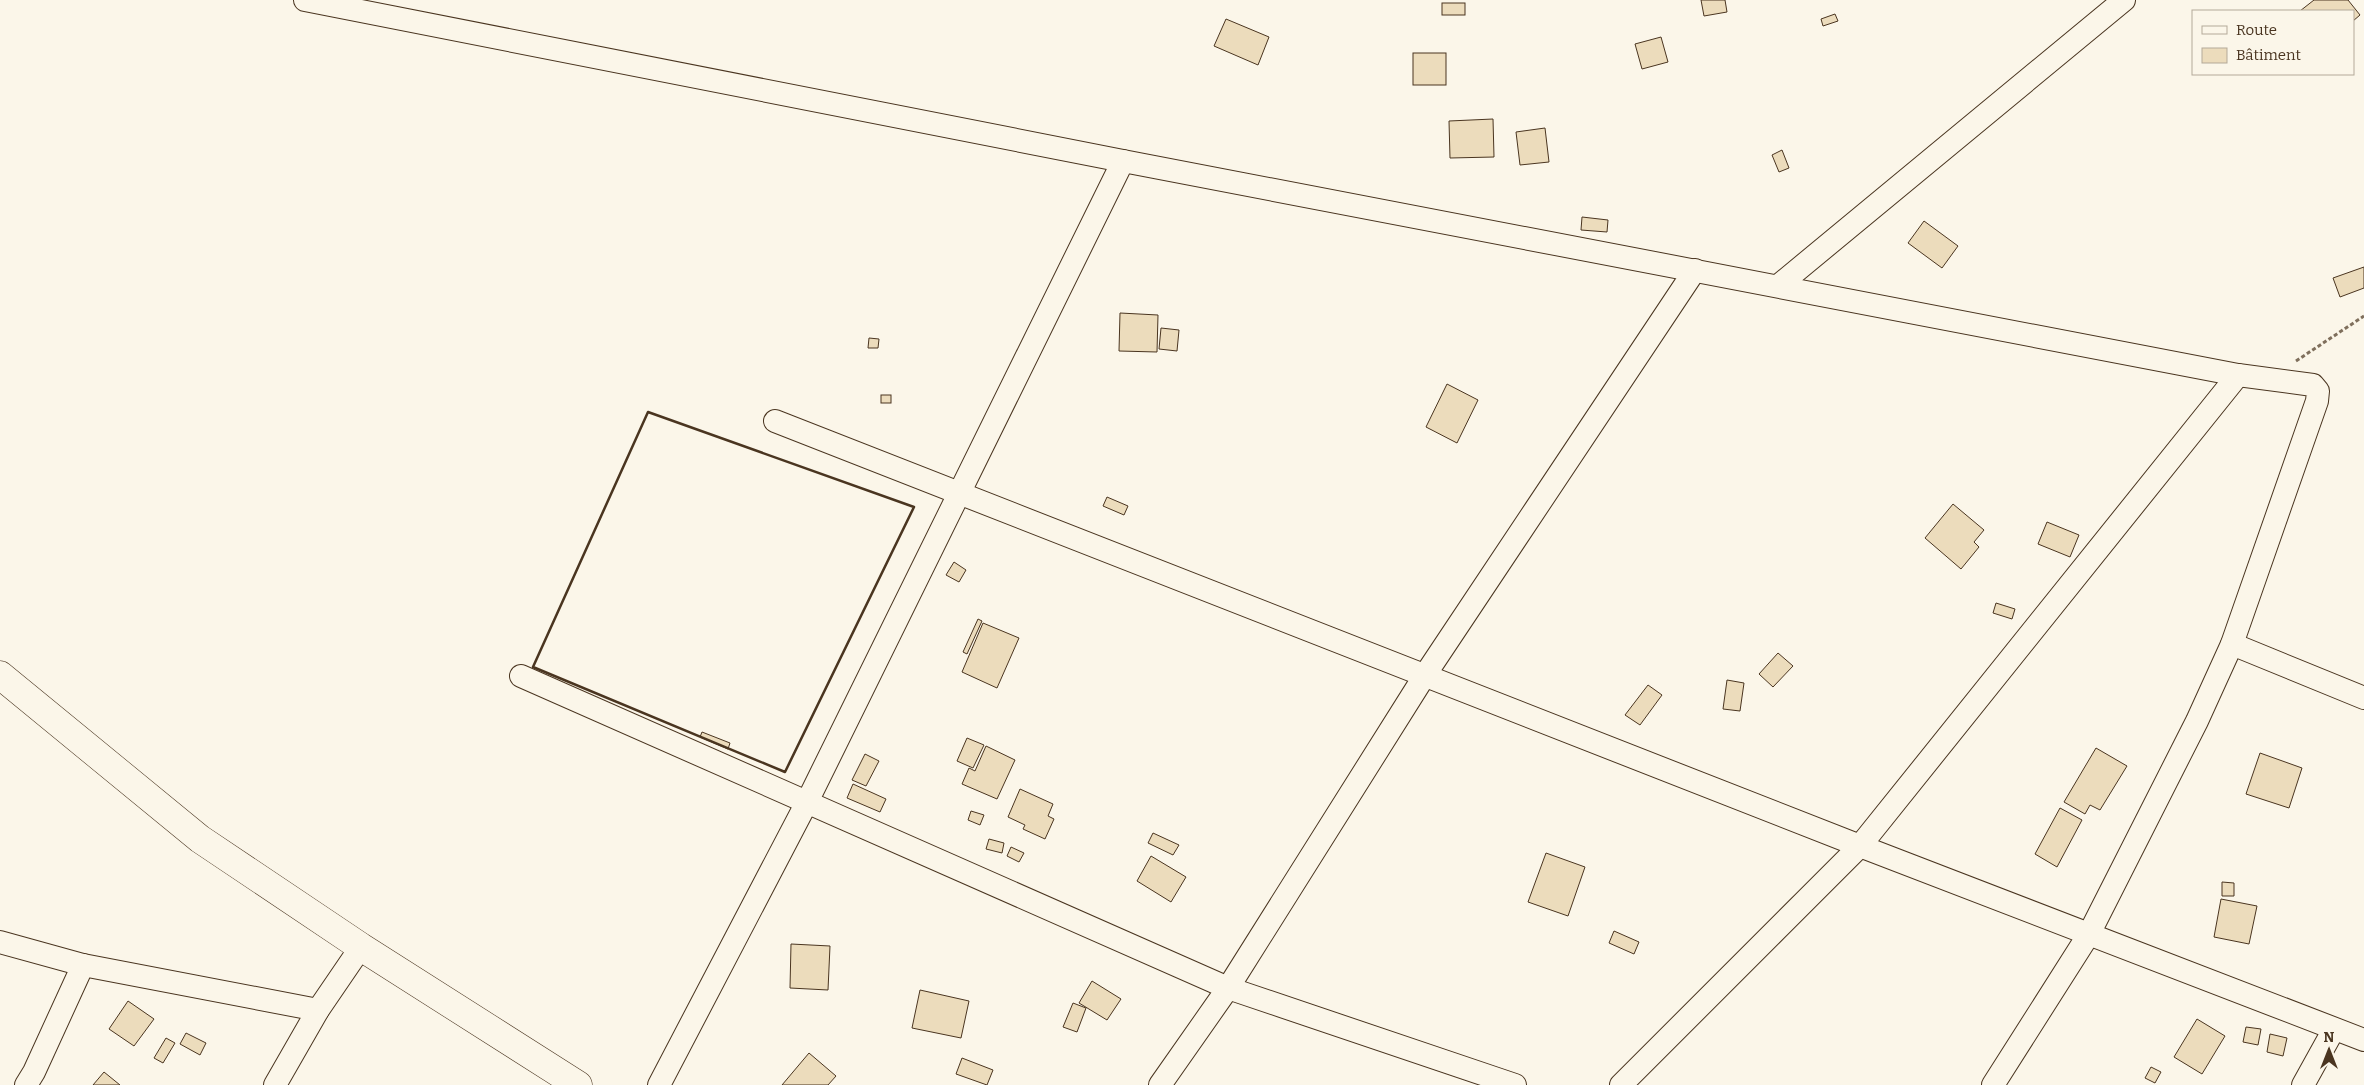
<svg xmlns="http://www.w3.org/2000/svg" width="2364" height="1085" font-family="Bitter,serif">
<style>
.building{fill:#ecdcbc;stroke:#4a3520}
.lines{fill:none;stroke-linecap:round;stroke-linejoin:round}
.minor-casing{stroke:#4a3520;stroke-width:24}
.highway-casing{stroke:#4a3520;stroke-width:29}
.path{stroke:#7f6f5c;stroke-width:3;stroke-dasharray:4 2.5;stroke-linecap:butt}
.minor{stroke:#fbf6e9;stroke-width:22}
.highway{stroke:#fbf6e9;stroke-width:28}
.wall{stroke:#4a3520;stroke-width:2.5}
</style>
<rect width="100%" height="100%" fill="#fbf6e9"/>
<g class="building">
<polygon points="1701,0 1725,0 1727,12 1704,16"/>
<polygon points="2314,0 2348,0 2360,15 2353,21 2353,11 2300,11"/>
<rect x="1442" y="3" width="23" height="12"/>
<polygon points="1835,14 1838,21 1823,26 1821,19"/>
<polygon points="1226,19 1269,37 1258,65 1214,46"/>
<polygon points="1661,37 1668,62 1642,69 1635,44"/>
<rect x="1413" y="53" width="33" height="32"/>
<polygon points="1493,119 1494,157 1450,158 1449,121"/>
<polygon points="1545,128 1549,162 1520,165 1516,132"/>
<polygon points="1782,150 1789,168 1779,172 1772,155"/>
<polygon points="1582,217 1608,220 1607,232 1581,230"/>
<polygon points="1924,221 1958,246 1942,268 1908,243"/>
<polygon points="2364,267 2364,288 2340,297 2333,278"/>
<polygon points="1120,313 1158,315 1157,352 1119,351"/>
<polygon points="1161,328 1179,330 1177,351 1159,349"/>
<polygon points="869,338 879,339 878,348 868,348"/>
<polygon points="1447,384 1478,400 1457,443 1426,427"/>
<rect x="881" y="395" width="10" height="8"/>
<polygon points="1107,497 1128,506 1124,515 1103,506"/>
<polygon points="1953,504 1984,530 1974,542 1979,547 1961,569 1925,538"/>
<polygon points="2047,522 2079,535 2070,557 2038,544"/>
<polygon points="954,562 966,570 959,582 946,575"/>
<polygon points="1996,603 2015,609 2012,619 1993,613"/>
<polygon points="978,619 982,621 967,654 963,652"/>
<polygon points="983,623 1019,638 997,688 962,672"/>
<polygon points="1778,653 1793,666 1773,687 1759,674"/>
<polygon points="1727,680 1744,683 1740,711 1723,709"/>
<polygon points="1648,685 1662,695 1640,725 1625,715"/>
<polygon points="702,732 730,743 728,749 700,737"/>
<polygon points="967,738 984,745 973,768 957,761"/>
<polygon points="986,746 1015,760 997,799 962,784 969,768 975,771"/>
<polygon points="2096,748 2127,766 2100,810 2090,805 2085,814 2064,802"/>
<polygon points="2260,753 2302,768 2289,808 2246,794"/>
<polygon points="865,754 879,761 866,786 852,780"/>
<polygon points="853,784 886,799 880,812 847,798"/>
<polygon points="1020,789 1053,804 1048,816 1054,819 1045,839 1023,829 1025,825 1008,817"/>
<polygon points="2060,808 2082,820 2057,867 2035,854"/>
<polygon points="971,811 984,815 980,825 968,820"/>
<polygon points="1153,833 1179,845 1173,855 1148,843"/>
<polygon points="989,839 1004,843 1002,853 986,849"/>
<polygon points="1011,847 1024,853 1019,862 1007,856"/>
<polygon points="1546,853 1585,867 1568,916 1528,902"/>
<polygon points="1151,856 1186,877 1171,902 1137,881"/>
<polygon points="2222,882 2234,883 2234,896 2222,896"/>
<polygon points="2221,899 2257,906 2249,944 2214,937"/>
<polygon points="1614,931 1639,942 1634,954 1609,943"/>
<polygon points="791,944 830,946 828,990 790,988"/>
<polygon points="1092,981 1121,999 1107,1020 1079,1003"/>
<polygon points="920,990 969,1001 961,1038 912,1028"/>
<polygon points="128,1001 154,1019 134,1046 109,1029"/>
<polygon points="1073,1003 1086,1008 1077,1032 1063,1027"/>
<polygon points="2197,1019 2225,1036 2202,1074 2174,1057"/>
<polygon points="2246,1027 2261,1029 2258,1045 2243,1042"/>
<polygon points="186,1033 206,1043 200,1055 180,1044"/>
<polygon points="2270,1034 2287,1038 2283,1056 2267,1052"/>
<polygon points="166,1038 175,1043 163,1063 154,1058"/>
<polygon points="809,1053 836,1076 828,1085 782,1085"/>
<polygon points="962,1058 993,1070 987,1085 956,1074"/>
<polygon points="2151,1067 2161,1072 2155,1083 2145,1078"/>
<polygon points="104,1072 120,1085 93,1085"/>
</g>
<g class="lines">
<g class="minor-casing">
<g id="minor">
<polyline points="305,0 1123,161"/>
<polyline points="1778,286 2124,0"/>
<polyline points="775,421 1860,846 2364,1040"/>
<polyline points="2232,644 2364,698"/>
<polyline points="521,676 1228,988 1515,1085"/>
<polyline points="0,942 83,965 318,1010"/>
<polyline points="26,1085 34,1072 83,965"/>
<polyline points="275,1085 318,1010 361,947"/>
<polyline points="659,1085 807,802 1123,161 2238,375 2313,385 2318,391 2317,401 2232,644 2197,721 2089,934 1993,1085"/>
<polyline points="1160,1085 1228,988 1425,675 1695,270"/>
<polyline points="1621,1085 1860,846 2238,375"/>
<polyline points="2303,1085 2334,1029"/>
</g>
</g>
<g class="highway-casing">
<polyline id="highway" points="0,675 200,839 361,947 578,1085"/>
</g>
<polyline class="path" points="2296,361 2364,316"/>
<use href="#minor" class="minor"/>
<use href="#highway" class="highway"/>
<polygon class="wall" points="648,412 914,507 785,772 533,667"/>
</g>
<rect x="2192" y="10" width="162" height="65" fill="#fbf6e9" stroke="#b4a999"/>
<rect x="2202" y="26" width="25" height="8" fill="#fbf6e9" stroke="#b4a999"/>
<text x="2236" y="35" font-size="15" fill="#4a3520">Route</text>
<rect x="2202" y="48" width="25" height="15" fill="#ecdcbc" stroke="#b4a999"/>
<text x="2236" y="60" font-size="15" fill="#4a3520">Bâtiment</text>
<g transform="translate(2329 1050)" stroke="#fbf6e9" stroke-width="4" paint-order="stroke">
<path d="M0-4L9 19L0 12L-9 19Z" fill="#4a3520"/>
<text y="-8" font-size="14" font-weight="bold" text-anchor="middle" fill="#4a3520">N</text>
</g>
</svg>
